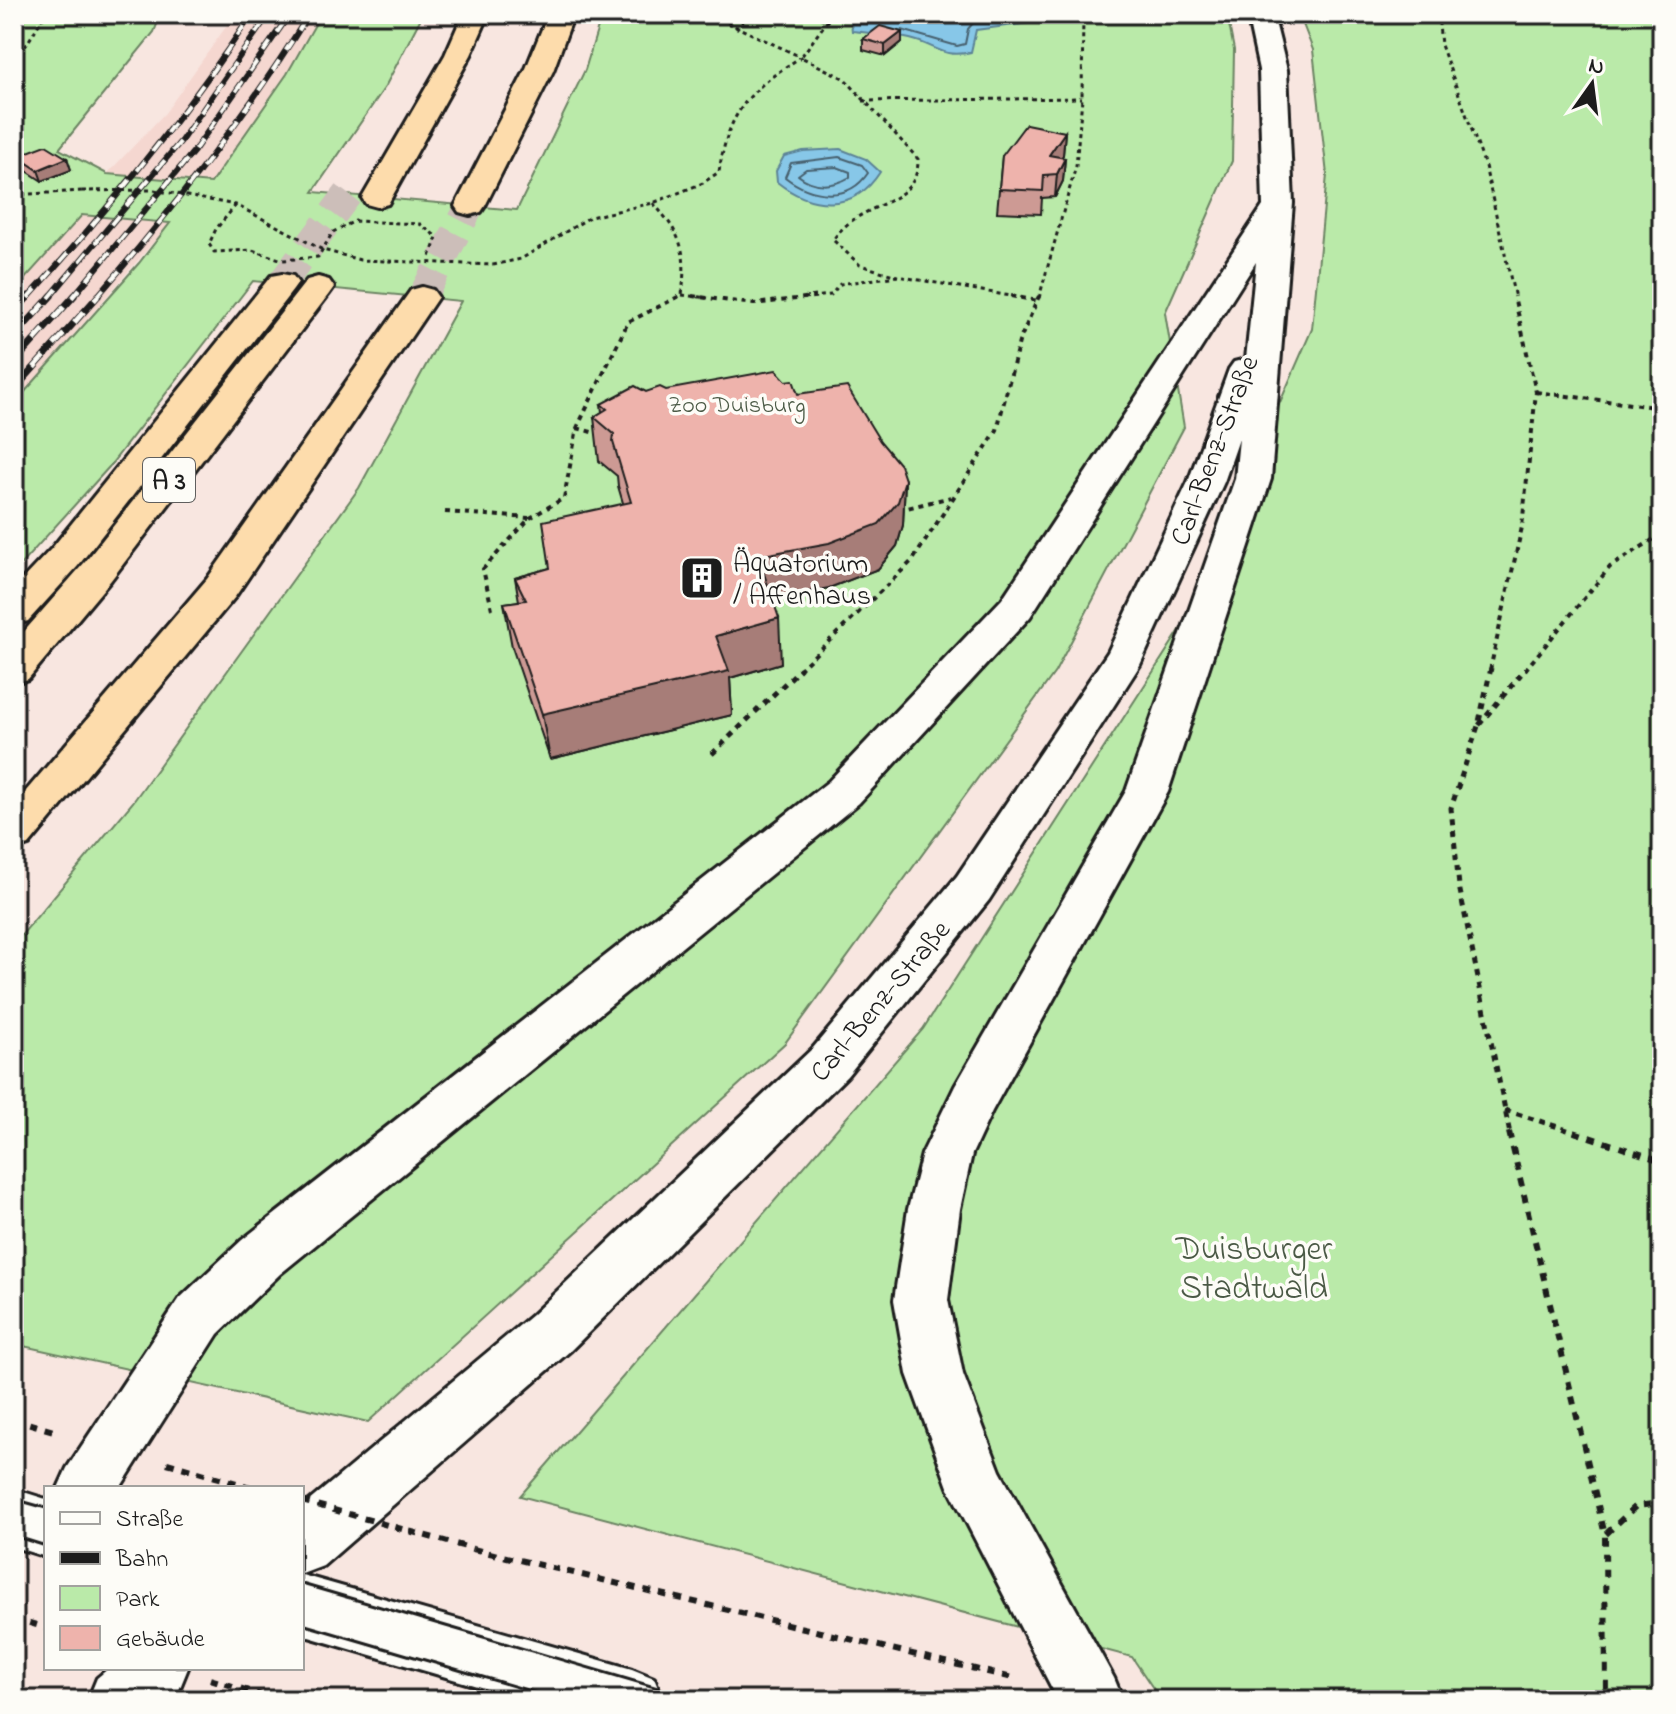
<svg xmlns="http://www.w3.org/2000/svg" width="1676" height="1714" font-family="'Indie Flower',sans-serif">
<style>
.built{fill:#f5d7d0}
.green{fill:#baeaa9;stroke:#6b8362;stroke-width:2}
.water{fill:#87c7e8;stroke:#5c8396;stroke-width:2}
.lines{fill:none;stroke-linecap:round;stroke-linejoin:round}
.shore{stroke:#47606e;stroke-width:2}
.motorway-tunnel{stroke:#ccbeb9;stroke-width:29;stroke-dasharray:29 14;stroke-linecap:butt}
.secondary-casing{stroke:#1c1c1c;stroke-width:6}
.motorway-casing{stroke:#1c1c1c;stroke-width:6}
.path-far3{stroke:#1c1c1c;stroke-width:3;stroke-dasharray:4 4;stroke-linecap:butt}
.path-far2{stroke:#1c1c1c;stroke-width:4;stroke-dasharray:5 5;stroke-linecap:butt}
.path-far1{stroke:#1c1c1c;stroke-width:5;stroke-dasharray:6 6;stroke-linecap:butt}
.path{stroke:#1c1c1c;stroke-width:6;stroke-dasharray:8 8;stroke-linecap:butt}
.secondary{fill:#fdfcf7;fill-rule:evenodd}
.motorway{fill:#fddcac;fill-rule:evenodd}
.tram{stroke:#1c1c1c;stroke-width:3}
.rail-far1-casing{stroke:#1c1c1c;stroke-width:6}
.rail-casing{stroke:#1c1c1c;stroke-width:7}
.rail-far1{stroke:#fdfcf7;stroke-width:4;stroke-dasharray:12;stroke-linecap:butt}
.rail{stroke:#fdfcf7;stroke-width:5;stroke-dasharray:15;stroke-linecap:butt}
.path-bridge-far1{stroke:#1c1c1c;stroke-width:3;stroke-dasharray:4 4;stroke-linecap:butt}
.path-bridge{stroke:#1c1c1c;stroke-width:6;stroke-dasharray:8 8;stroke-linecap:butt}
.wall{fill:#cd9a94;stroke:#1c1c1c;stroke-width:2}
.shaded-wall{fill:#a77d78;stroke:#1c1c1c;stroke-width:2}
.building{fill:#eeb3ac;stroke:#1c1c1c;stroke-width:2}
.labels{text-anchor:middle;stroke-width:7;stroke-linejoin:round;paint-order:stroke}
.far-park-label{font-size:24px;fill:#4b5a46;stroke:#fdfcf7}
.shield{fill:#fdfcf7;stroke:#605f5e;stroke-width:2}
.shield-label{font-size:26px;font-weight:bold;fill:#1c1c1c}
.street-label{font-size:28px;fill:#1c1c1c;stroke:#fdfcf7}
.poi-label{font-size:28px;fill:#1c1c1c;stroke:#fdfcf7;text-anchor:start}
.near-park-label{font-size:34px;fill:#4b5a46;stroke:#fdfcf7}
</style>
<rect width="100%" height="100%" fill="#f8e6e0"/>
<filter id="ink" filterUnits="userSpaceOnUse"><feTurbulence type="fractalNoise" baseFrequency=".0125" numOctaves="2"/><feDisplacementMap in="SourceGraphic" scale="16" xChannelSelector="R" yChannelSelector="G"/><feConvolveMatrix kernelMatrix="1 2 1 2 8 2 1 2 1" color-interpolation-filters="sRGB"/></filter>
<g filter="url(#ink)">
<g class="built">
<polygon points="235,14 321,14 287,74 211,183 107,174 165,113"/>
<polygon points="82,215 170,223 14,404 14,291"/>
</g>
<g class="green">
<polygon points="14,14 161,14 154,32 59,149 107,174 211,183 287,74 321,14 423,14 385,87 313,192 517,210 585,70 602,14 1227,14 1234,50 1232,161 1165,313 1184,427 1055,672 785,1043 368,1422 14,1344 14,944 133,802 359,488 461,301 253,281 109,467 14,572 14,404 139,263 170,223 82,215 14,291"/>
<polygon points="1299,14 1662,14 1662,1700 1161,1700 1132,1657 520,1496 923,1029 1182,627 1312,329 1327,175 1313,50"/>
</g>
<g class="water">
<path d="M954,14L1013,17L1052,14L1029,23L976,30L971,52C942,59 934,44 910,39C891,35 871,33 852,31L851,22L907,16L942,20L956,18Z"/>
<path d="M840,149L866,159L880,172C854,213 811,209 777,182L776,171L784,156L803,151Z"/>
</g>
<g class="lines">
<g class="shore">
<polyline points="902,30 957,46 965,44 968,29 973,23 1031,14"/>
<path d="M839,157L862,165L868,173C848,203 811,197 785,177L791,163Z"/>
<path d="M837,167L850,172V177C833,187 814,188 798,175L806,169Z"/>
</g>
<g class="motorway-tunnel">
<polyline points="282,283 348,194"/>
<polyline points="422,297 470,206"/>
</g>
<g class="secondary-casing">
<g id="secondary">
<polygon points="1247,14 1273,14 1287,70 1293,203 1271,479 1168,792 992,1111 972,1154 960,1209 948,1300 963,1374 1000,1471 1114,1678 1123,1700 1058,1700 948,1487 907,1374 894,1300 908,1209 922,1154 955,1086 1126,791 1235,479 1239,439 1224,482 1140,665 989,900 847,1076 570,1351 323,1566 302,1574 302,1507 532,1315 813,1048 957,876 1108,652 1188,482 1229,369 1234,362 1246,359 1256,262 1030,617 859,803 280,1274 218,1334 120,1488 58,1488 67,1468 180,1298 242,1240 829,781 1002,599 1263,206 1259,70"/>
<polygon points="14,1489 46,1499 46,1557 14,1547"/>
<polygon points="302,1575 632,1669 654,1678 663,1700 525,1700 302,1635"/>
<polygon points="109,1668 188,1668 179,1690 167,1700 88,1700 97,1678"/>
</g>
</g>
<g class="motorway-casing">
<g id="motorway">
<polygon points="463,14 489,14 471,55 388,204 377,207 366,204 362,198 445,55"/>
<polygon points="548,14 574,14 553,71 485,206 481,212 470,215 459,212 455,206 525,71"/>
<polygon points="282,274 293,276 298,283 293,290 78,566 28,621 14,625 14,588 52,548 271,276"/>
<polygon points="318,277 329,280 334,287 329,294 111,580 28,679 14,683 14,643 85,562 307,280"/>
<polygon points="422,287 433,290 438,297 235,597 29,845 14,850 14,805 207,579 411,290"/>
</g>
</g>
<g class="path-far3">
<path d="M805,14L828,20L801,57L845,79L918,159C919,208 860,199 833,240L860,265L897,276"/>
<polyline points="1438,14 1441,45 1485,166 1515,298"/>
<polyline points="736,29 749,14"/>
<polyline points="14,58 22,52 45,14"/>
<polyline points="863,101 1082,98"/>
<polyline points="14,176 19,177 20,194"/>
<polyline points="14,195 82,191"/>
<path d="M653,203C683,236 687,252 682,295L676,298"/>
<path d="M493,265L521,259L590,217L653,203L703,183L719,172C728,111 750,89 801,57L709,14"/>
<polyline points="682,295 708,298"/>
<polyline points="804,298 831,295 840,284 897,276 1022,298"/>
<polyline points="1039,298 1076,166 1082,98 1083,14"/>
</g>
<g class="path-far2">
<polyline points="692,296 754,304 821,296"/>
<polyline points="1011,296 1038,301"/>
<polyline points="1536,392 1662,408"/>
<polyline points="577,428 599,434"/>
<polyline points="899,510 951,497"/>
<polyline points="445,512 529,518"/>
<polyline points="492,609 483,569 530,518 564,498 577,428 628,322 680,296"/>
<polyline points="799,670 913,560 997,430 1019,342 1039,296"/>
<polyline points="1490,670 1522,527 1536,392 1514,296"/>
<polyline points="1525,670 1610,567 1662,534"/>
</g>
<g class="path-far1">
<polyline points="1491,668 1478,726 1451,808 1459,886 1510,1134"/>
<polyline points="1479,725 1526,668"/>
<polyline points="712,754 801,668"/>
<polyline points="1505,1110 1580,1134"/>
</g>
<g class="path">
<polyline points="1509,1132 1605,1535 1606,1700"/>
<polyline points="1574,1132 1662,1161"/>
<polyline points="14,1419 57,1432"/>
<polyline points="167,1463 254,1488"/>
<polyline points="1606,1534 1636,1506 1662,1503"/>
<polyline points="473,1549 1017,1679"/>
<polyline points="14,1618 46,1628"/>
<polyline points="210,1679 278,1700"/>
</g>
<use href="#secondary" class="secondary"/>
<use href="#motorway" class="motorway"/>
<g class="tram">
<polyline points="14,1499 46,1508"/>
<polyline points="14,1536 46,1546"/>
<polyline points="302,1584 699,1700"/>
<polyline points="302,1624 561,1700"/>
</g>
<g class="rail-far1-casing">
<g id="rail-far1">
<path d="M28,298C109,209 185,115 252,14"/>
<polyline points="49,298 181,141 269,14"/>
<polyline points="72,298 194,151 290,14"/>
<path d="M96,298C174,208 246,116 309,14"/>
</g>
</g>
<g class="rail-casing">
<g id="rail">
<polyline points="14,313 29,296"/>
<polyline points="14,337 51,296"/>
<polyline points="14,363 74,296"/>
<polyline points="14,390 98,296"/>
</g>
</g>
<use href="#rail-far1" class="rail-far1"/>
<use href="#rail" class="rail"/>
<g class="path-bridge-far1">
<polyline points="82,191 154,190 236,205 323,250 360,260 493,265"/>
<polyline points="236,205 216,229 209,244 214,252 252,250 283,260 318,257 333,232 355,221 420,224 437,237 429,260"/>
</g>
<polyline class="path-bridge" points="302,1501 473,1549"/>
</g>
<g class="wall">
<polygon points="902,32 902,42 885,56 863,50 863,39"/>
<polygon points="1065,132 1063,155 1061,158 1065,158 1063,181 1055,197 1042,198 1041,214 997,212 1002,156"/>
<polygon points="17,156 67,158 71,170 42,181 21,167"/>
<polygon points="666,390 798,394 905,480 903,525 897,546 878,569 829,588 773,599 781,663 730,678 732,715 550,759 512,647 504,603 519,601 515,578 550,568 623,503 618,486 617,476 599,461 594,417 602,412 601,404 646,392"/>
</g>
<g class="shaded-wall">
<polygon points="902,32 902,42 885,56 885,45"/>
<polygon points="1065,132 1063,155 1048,175 1049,155"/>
<polygon points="67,158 71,170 42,181 38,170"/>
<polygon points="1065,158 1063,181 1055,197 1057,174"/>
<polygon points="905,480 903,525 897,546 878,569 829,588 760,601 758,556"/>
<polygon points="779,618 781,663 730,678 732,715 550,759 542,714 716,636"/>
</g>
<g class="building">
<polygon points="880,26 902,32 885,45 863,39"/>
<polygon points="1026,124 1065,132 1049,155 1065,158 1057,174 1044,175 1043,191 999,189 1002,156"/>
<polygon points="46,145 67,158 38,170 17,156"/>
<polygon points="776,370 786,381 793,380 798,394 847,387 880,441 900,465 905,480 898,502 879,524 829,543 758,556 779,618 716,636 729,671 542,714 504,603 526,600 515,578 550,568 543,521 631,502 613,442 614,434 594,417 607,409 601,404 635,386 646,392 660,387 666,390"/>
</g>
</g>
<defs>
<g id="building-square" transform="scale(2.3)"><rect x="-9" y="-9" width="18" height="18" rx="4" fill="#1c1c1c" stroke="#fdfcf7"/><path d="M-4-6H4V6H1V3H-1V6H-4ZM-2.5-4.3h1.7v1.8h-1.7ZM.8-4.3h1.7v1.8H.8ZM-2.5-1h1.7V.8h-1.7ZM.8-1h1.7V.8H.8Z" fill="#fff"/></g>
</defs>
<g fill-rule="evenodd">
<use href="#building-square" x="702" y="578"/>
</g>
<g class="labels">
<g class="far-park-label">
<text x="737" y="412">Zoo Duisburg</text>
</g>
<rect class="shield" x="143" y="458" width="52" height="44" rx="6"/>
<g class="shield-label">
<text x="169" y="489">A 3</text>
</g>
<g class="street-label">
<text transform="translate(1213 450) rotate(-69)" y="10">Carl-Benz-Straße</text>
<text transform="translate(879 1000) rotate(-50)" y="10">Carl-Benz-Straße</text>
</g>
<g class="poi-label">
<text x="733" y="572">Äquatorium<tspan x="733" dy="32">/ Affenhaus</tspan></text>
</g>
<g class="near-park-label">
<text x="1254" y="1259">Duisburger<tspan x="1254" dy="39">Stadtwald</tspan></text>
</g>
</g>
<rect width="1676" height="1714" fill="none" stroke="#fdfcf7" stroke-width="48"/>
<rect x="24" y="24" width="1628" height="1666" fill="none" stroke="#1c1c1c" stroke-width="3" filter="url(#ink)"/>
<rect x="44" y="1486" width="260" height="184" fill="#fdfcf7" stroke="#a3a29f" stroke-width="2"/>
<rect x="60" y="1512" width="40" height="12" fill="#fdfcf7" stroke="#a3a29f" stroke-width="2"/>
<text x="116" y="1526" font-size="24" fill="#1c1c1c">Straße</text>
<rect x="60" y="1552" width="40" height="12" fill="#1c1c1c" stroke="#a3a29f" stroke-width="2"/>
<text x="116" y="1566" font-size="24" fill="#1c1c1c">Bahn</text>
<rect x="60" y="1586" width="40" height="24" fill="#baeaa9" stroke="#a3a29f" stroke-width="2"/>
<text x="116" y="1606" font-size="24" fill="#1c1c1c">Park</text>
<rect x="60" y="1626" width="40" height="24" fill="#eeb3ac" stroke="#a3a29f" stroke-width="2"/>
<text x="116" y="1646" font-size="24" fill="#1c1c1c">Gebäude</text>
<g transform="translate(1592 84) rotate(14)" stroke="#fdfcf7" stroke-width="6" paint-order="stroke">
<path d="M0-6L14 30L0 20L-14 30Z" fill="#1c1c1c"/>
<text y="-12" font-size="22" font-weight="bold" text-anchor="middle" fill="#1c1c1c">N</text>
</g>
</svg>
